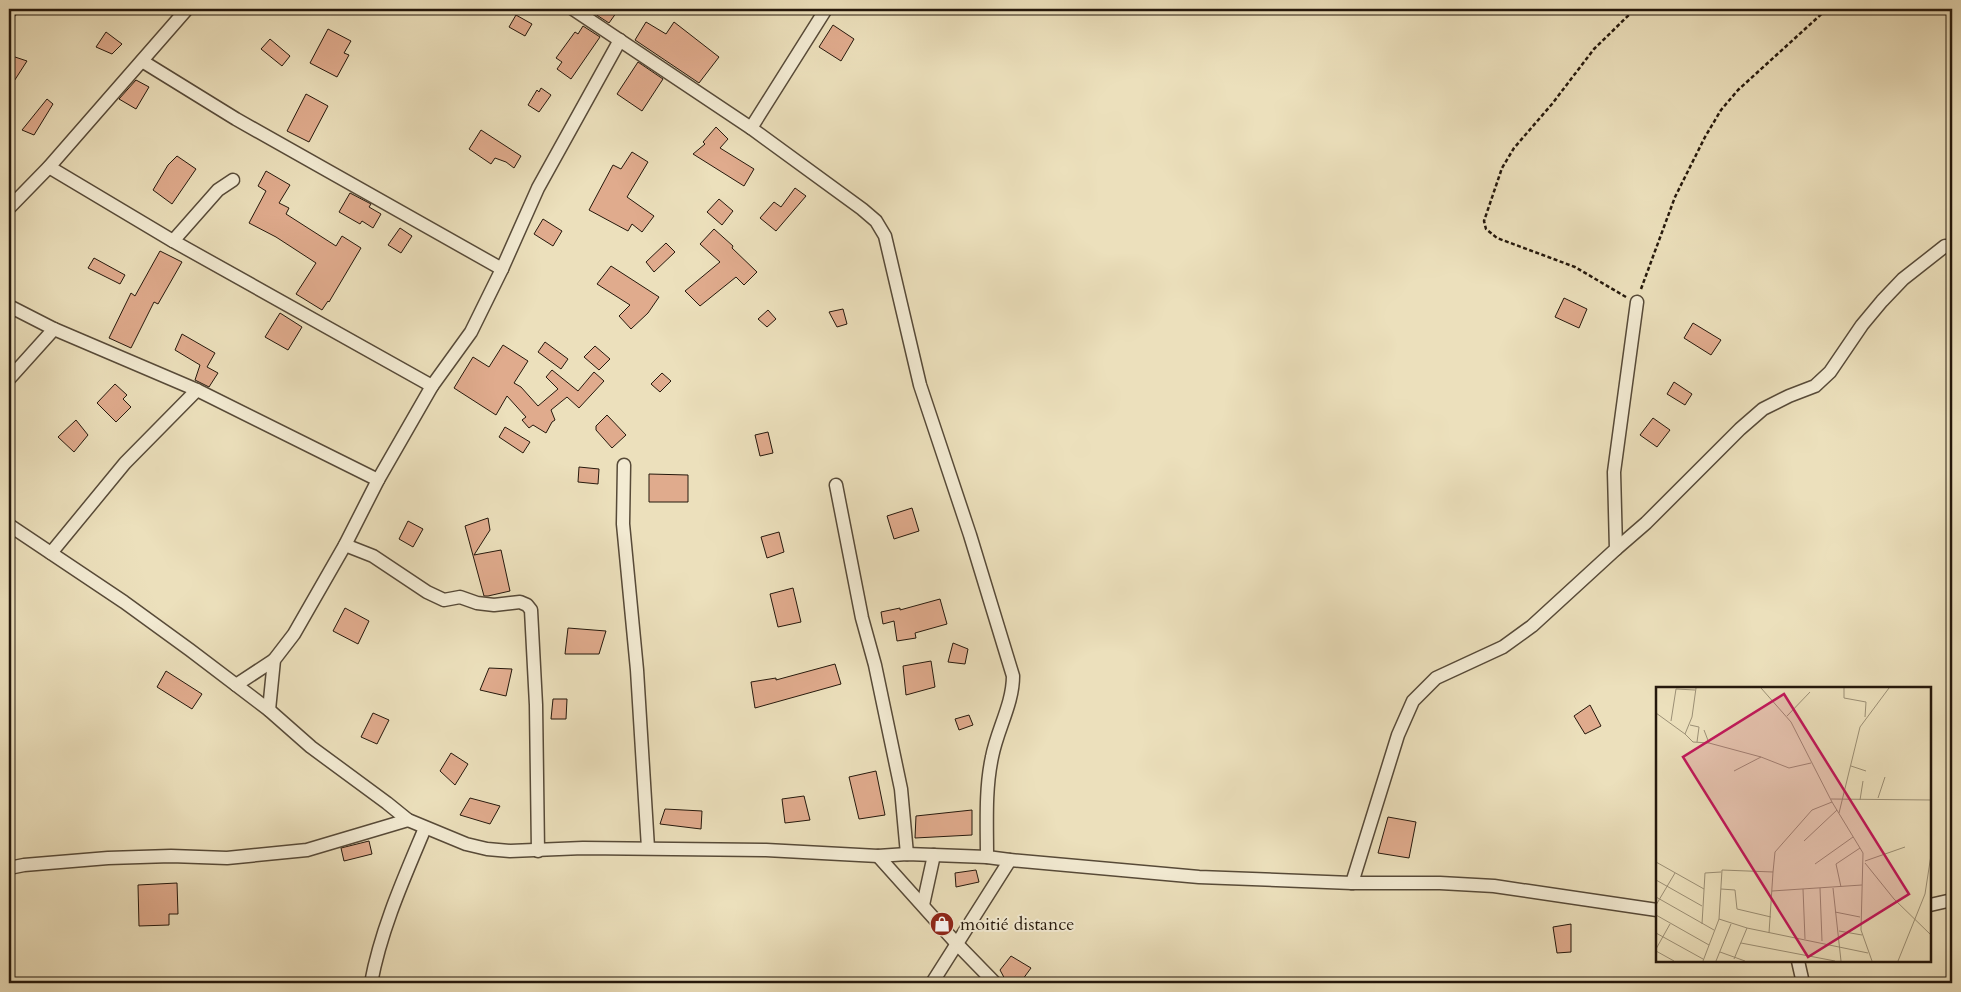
<svg xmlns="http://www.w3.org/2000/svg" width="1961" height="992" font-family="Cardo,serif">
<style>
.building{fill:#e0ab8d;stroke:#25180c}
.lines{fill:none;stroke-linecap:round;stroke-linejoin:round}
.street-casing{stroke:#574a38;stroke-width:15}
.path{stroke:#25180c;stroke-width:2.5;stroke-dasharray:4 2.5;stroke-linecap:butt}
.street{stroke:#f3ebd3;stroke-width:12}
.labels{text-anchor:middle;stroke-width:4;stroke-linejoin:round;paint-order:stroke}
.poi-label{font-size:18px;fill:#25180c;stroke:#f3ebd3;text-anchor:start}
.inset-road{fill:none;stroke:#9c9076;stroke-width:1}
.view{fill:#c2185b;fill-opacity:0.15;stroke:#c2185b;stroke-width:2.5}
.inset-edge{fill:none;stroke:#25180c;stroke-width:2.5}
</style>
<rect width="100%" height="100%" fill="#ece0bc"/>
<filter id="stains"><feTurbulence type="fractalNoise" baseFrequency=".004" numOctaves="4"/><feColorMatrix values="0 0 0 0 .2 0 0 0 0 .09 0 0 0 0 .02 0 0 0 .5 -.17"/></filter>
<radialGradient id="worn" r=".72"><stop offset=".6" stop-color="#630" stop-opacity="0"/><stop offset="1" stop-color="#630" stop-opacity=".3"/></radialGradient>
<g class="building">
<polygon points="594,9 619,9 609,23 592,12"/>
<polygon points="516,15 532,24 525,36 509,27"/>
<polygon points="646,22 666,34 674,22 719,57 699,83 635,40"/>
<polygon points="833,25 854,39 841,61 819,47"/>
<polygon points="583,26 600,37 571,79 557,69 562,62 556,58 575,32 578,34"/>
<polygon points="328,29 351,41 344,53 349,55 337,77 310,63"/>
<polygon points="106,32 122,44 112,54 96,47"/>
<polygon points="270,39 290,56 282,66 261,49"/>
<polygon points="9,55 27,61 9,89"/>
<polygon points="638,62 663,79 642,111 617,94"/>
<polygon points="136,80 149,87 136,109 119,99"/>
<polygon points="541,88 551,95 539,112 528,105 537,90 539,92"/>
<polygon points="306,94 328,106 309,142 287,131"/>
<polygon points="47,99 53,104 34,135 22,130"/>
<polygon points="716,127 728,139 720,148 754,169 744,186 693,154 705,144 703,142"/>
<polygon points="481,130 521,156 514,168 506,162 495,158 491,164 469,149"/>
<polygon points="632,152 648,162 627,197 654,216 642,232 632,224 628,231 589,210 613,165 621,169"/>
<polygon points="177,156 196,169 172,204 153,190 168,165"/>
<polygon points="266,171 290,185 279,203 289,208 286,214 336,246 342,236 361,248 329,302 328,301 322,310 296,294 316,263 276,237 249,223 266,191 258,186"/>
<polygon points="795,188 806,196 776,231 760,218 774,202 781,207"/>
<polygon points="350,193 371,204 369,207 381,214 373,228 362,221 360,224 339,212"/>
<polygon points="719,199 733,211 722,225 707,212"/>
<polygon points="543,219 562,231 553,246 534,234"/>
<polygon points="400,228 412,236 401,253 388,245"/>
<polygon points="714,229 733,246 732,248 757,272 744,285 736,277 700,306 685,291 720,262 700,244"/>
<polygon points="666,243 675,252 654,272 646,262"/>
<polygon points="160,251 182,262 158,304 154,302 131,348 109,338 131,293 135,296"/>
<polygon points="94,258 125,275 120,284 88,268"/>
<polygon points="611,266 659,297 648,313 631,329 619,316 630,305 597,284"/>
<polygon points="1564,298 1587,309 1579,328 1555,317"/>
<polygon points="843,309 847,324 837,327 829,312"/>
<polygon points="768,310 776,319 767,327 758,319"/>
<polygon points="280,313 302,327 288,350 265,337"/>
<polygon points="1693,323 1721,340 1711,355 1684,338"/>
<polygon points="182,334 215,353 207,367 218,373 209,387 195,380 200,365 175,350"/>
<polygon points="545,342 568,359 561,369 538,352"/>
<polygon points="503,345 528,361 514,383 521,387 538,406 558,389 546,377 552,370 578,391 594,372 604,381 579,408 567,397 551,410 555,420 552,422 546,433 533,425 529,428 522,420 526,417 507,396 496,415 454,388 473,357 489,367"/>
<polygon points="595,346 610,359 599,370 584,357"/>
<polygon points="662,373 671,381 660,392 651,384"/>
<polygon points="1674,382 1692,394 1685,405 1667,394"/>
<polygon points="115,384 127,395 123,399 131,407 116,422 97,403"/>
<polygon points="607,415 626,435 612,448 596,430 596,426"/>
<polygon points="1653,418 1670,430 1657,447 1640,435"/>
<polygon points="76,420 88,435 74,452 58,437"/>
<polygon points="505,427 530,442 523,453 499,437"/>
<polygon points="768,432 773,453 760,456 755,435"/>
<polygon points="579,467 599,469 598,484 578,482"/>
<polygon points="649,474 688,475 688,502 649,502"/>
<polygon points="912,508 919,531 894,539 887,516"/>
<polygon points="488,518 490,530 474,555 501,550 510,591 488,596 484,596 465,526"/>
<polygon points="408,521 423,529 413,547 399,539"/>
<polygon points="779,532 784,552 767,558 761,537"/>
<polygon points="793,588 801,622 778,627 770,594"/>
<polygon points="940,599 947,624 915,633 916,638 897,641 894,621 883,624 881,612 900,608 900,610"/>
<polygon points="345,608 369,621 358,644 333,631"/>
<polygon points="568,628 606,631 599,654 565,654"/>
<polygon points="953,643 968,649 965,664 948,662"/>
<polygon points="931,661 935,687 906,695 903,666"/>
<polygon points="835,664 841,684 755,708 751,682 776,678 776,680"/>
<polygon points="489,668 512,669 506,696 480,690"/>
<polygon points="166,671 202,694 192,709 157,687"/>
<polygon points="553,699 567,699 566,719 551,719"/>
<polygon points="1590,705 1601,726 1585,734 1574,716"/>
<polygon points="373,713 389,720 377,744 361,737"/>
<polygon points="969,715 973,725 959,730 955,719"/>
<polygon points="451,753 468,764 455,785 440,771"/>
<polygon points="876,771 885,815 859,819 849,777"/>
<polygon points="804,796 810,820 785,823 782,799"/>
<polygon points="470,798 500,806 490,824 460,815"/>
<polygon points="665,809 702,811 701,829 660,824"/>
<polygon points="972,810 972,835 915,838 916,816"/>
<polygon points="1388,817 1416,822 1409,858 1378,853"/>
<polygon points="369,841 372,854 344,861 341,848"/>
<polygon points="976,870 979,882 956,887 955,873"/>
<polygon points="177,883 178,914 169,914 169,925 139,926 138,885"/>
<polygon points="1571,924 1571,952 1557,953 1553,927"/>
<polygon points="1011,956 1031,968 1020,983 1007,983 1000,970"/>
</g>
<g class="lines">
<g class="street-casing">
<g id="street">
<polyline points="573,9 751,128 826,9"/>
<polyline points="9,12 12,9"/>
<polyline points="142,61 236,119 502,269"/>
<path d="M751,128L862,209L876,221L885,236L920,385L970,535L1013,676C1013,704 997,730 992,757C985,789 987,824 987,857"/>
<polyline points="49,167 173,241 432,386"/>
<polyline points="9,208 49,167 187,9"/>
<polyline points="173,241 218,190 233,180"/>
<polyline points="9,306 54,329 197,390 378,480"/>
<polyline points="9,379 54,329"/>
<polyline points="624,465 623,524 637,670 648,848"/>
<polyline points="836,485 862,618 875,665 901,789 907,854"/>
<polyline points="9,525 124,602 190,650 269,710 311,747 387,803 408,820 466,844 487,849 510,851 583,848 766,850 878,856 907,854 987,857 1010,860 1199,877 1352,883 1440,883 1494,886 1657,910"/>
<polyline points="345,545 373,556 427,592 444,600 460,597 477,603 494,605 520,602 527,605 531,610 536,705 538,851"/>
<polyline points="1616,549 1646,523 1740,429 1763,409 1789,396 1815,386 1830,372 1862,325 1882,301 1903,279 1945,246 1952,246"/>
<polyline points="51,553 125,463 197,390"/>
<polyline points="236,685 274,660"/>
<polyline points="269,710 274,660 294,634 345,545 378,480 432,386 471,332 502,269 538,188 620,40"/>
<polyline points="878,856 957,944 995,983"/>
<polyline points="9,868 24,865 108,858 171,856 227,858 307,850 408,820"/>
<polyline points="1352,883 1398,735 1413,701 1436,678 1503,647 1532,626 1616,549 1614,472 1637,302"/>
<polyline points="923,905 934,855"/>
<polyline points="1930,905 1952,900"/>
<polyline points="1798,961 1803,983"/>
<path d="M371,983C381,929 404,878 425,828"/>
<polyline points="932,983 1010,860"/>
</g>
</g>
<g class="path">
<polyline points="1641,289 1675,197 1705,137 1721,110 1738,90 1827,9"/>
<polyline points="1626,297 1575,267 1497,238 1486,229 1484,221 1502,168 1514,148 1552,104 1594,49 1635,9"/>
</g>
<use href="#street" class="street"/>
</g>
<defs>
<g id="shop-disc" transform="scale(1.25)"><circle r="9.5" fill="#8f2418" stroke="#f3ebd3"/><path d="M-5-2.5h2.3a2.7 3.5 0 0 1 5.4 0H5L5.5 6h-11ZM-1.5-2.5h3a1.5 2.3 0 0 0-3 0Z" fill="#fff"/></g>
</defs>
<g fill-rule="evenodd">
<use href="#shop-disc" x="942" y="924"/>
</g>
<g class="labels">
<g class="poi-label">
<text x="960" y="930">moitié distance</text>
</g>
</g>
<g transform="translate(1656 687)">
<rect width="275" height="275" fill="#ece0bc"/>
<path class="inset-road" d="M40,1L36,30L29,47L37,55L53,56M105,1L135,35L176,115L207,166L205,243L216,274M188,1V11L210,15L209,30M0,26L29,47M131,29L154,5M15,34L20,2L39,3M34,38L43,40L41,55M48,43L53,56L105,70M195,79L210,84M78,84L105,70L133,81L155,76M222,111L229,90M175,112L275,113M204,113L207,94M183,126L204,40L233,1M148,154L181,123M209,174L249,160M0,175L48,202M209,176L238,212L275,248M159,177L197,150M117,185L119,165L156,123L176,115M0,193L46,219M185,200L180,177L204,161M164,201L166,254M177,201L185,274M65,202L79,203L81,222L115,230M147,202L149,252M116,204L206,198M0,210L58,243M0,218L19,186M179,225L204,230M0,228L53,258M63,232L91,241L212,266M46,237L49,186L65,185M183,244L206,248M0,246L47,272M85,256L179,274M0,262L14,237M0,264L18,274M64,265L89,274M78,272L91,241M47,274L63,232L66,183L117,185L113,246M60,274L75,237M242,274L269,207L275,168"/>
<path class="view" d="M128,7L253,207L152,270L27,70Z"/>
<rect width="275" height="275" class="inset-edge"/>
</g>
<rect width="1961" height="992" fill="none" stroke="#ece0bc" stroke-width="30"/>
<rect x="10" y="10" width="1941" height="972" fill="none" stroke="#25180c" stroke-width="2.5"/>
<rect x="15" y="15" width="1931" height="962" fill="none" stroke="#25180c"/>
<rect width="100%" height="100%" filter="url(#stains)"/>
<rect width="100%" height="100%" fill="url(#worn)"/>
</svg>
